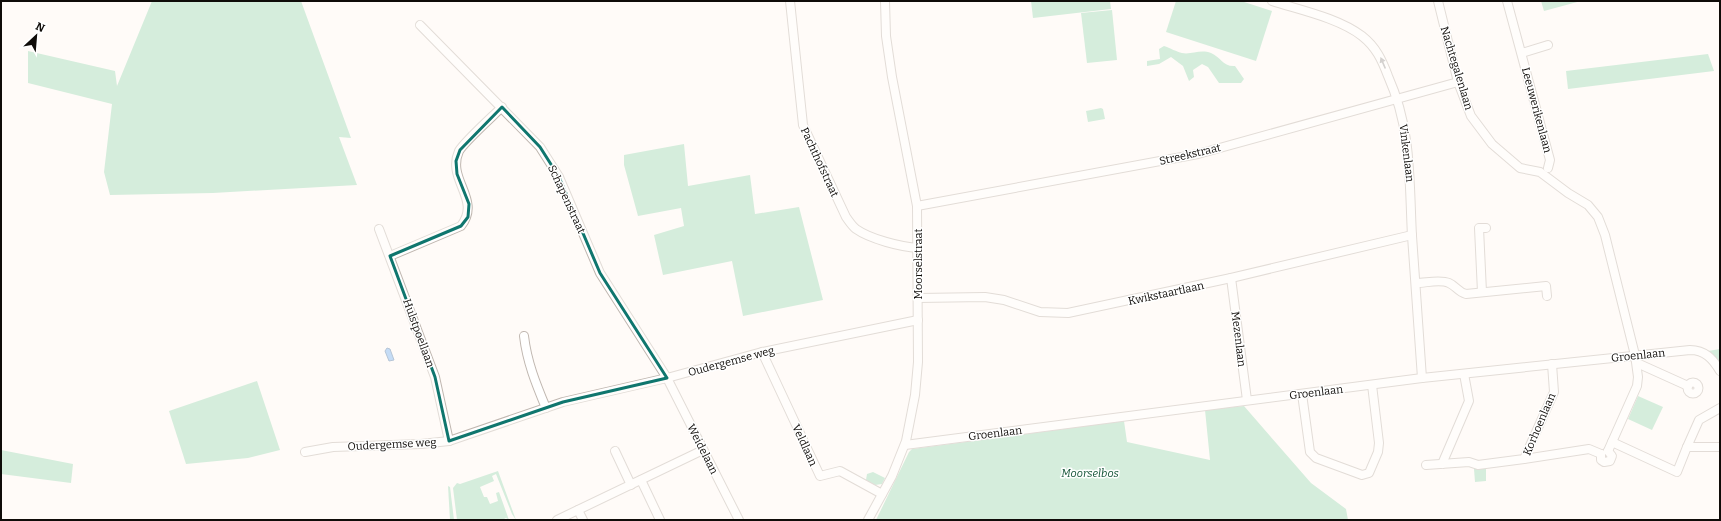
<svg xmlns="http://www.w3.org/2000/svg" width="1721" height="521" font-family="Bitter,serif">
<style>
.green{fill:#a3dbbb}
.water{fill:#7eb6f3;stroke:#5d83ad}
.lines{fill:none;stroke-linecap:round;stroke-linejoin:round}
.minor-casing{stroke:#c0b7b0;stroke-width:10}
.minor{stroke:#fff;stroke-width:8}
.oneway{fill:#9f9e9d}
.marked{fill:none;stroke:#0f766e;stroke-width:3;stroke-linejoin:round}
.labels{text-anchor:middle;stroke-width:3;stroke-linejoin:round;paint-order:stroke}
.street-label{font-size:11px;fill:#0f0c09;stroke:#fff}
.park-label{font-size:11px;font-style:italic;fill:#145437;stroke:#fff}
</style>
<rect width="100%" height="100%" fill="#fffbf8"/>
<g class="green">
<polygon points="152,1 301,1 351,138 339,137 357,185 213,193 110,195 104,172 112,104 28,83 28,51 115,71 117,86"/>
<polygon points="1031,1 1110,1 1111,9 1033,18"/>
<polygon points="1176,1 1241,1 1272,11 1256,61 1166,32"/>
<polygon points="1541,1 1581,1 1544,11"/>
<polygon points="1112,10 1117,60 1087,63 1081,13"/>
<path d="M1164,46C1170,48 1177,52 1182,53C1191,55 1200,49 1211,53C1221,57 1223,67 1235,66L1244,79L1241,83H1219L1208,67L1202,64L1193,70L1194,77L1189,81L1183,66L1171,57L1159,64L1147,66V61L1160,59L1159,49Z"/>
<polygon points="1708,54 1714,71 1568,89 1566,71"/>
<polygon points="1101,108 1103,109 1105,119 1088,122 1086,111"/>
<polygon points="684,144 688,186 750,175 755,214 799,207 823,300 743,316 732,261 663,275 654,235 684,226 681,208 638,216 624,165 624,155"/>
<polygon points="1720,349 1720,365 1708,351"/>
<polygon points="257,381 280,450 248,458 186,464 169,411"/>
<polygon points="1638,396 1663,407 1652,430 1628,419"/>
<polygon points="1244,406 1311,483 1346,509 1348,520 876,520 909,452 912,449 1124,421 1127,442 1210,460 1205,410"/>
<polygon points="1,450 73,464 71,483 1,474"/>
<polygon points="1486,468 1486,481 1475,482 1474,469"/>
<polygon points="498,471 516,520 512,514 496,474 492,476 494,481 480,487 484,497 487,497 490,504 498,501 496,493 499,492 509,520 506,518 502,520 457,520 453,488 457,483 460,484"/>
<polygon points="873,472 885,478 882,484 875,485 866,480 867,474"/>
<polygon points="448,486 450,487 454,520 450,520"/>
</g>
<polygon class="water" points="387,348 390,349 394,360 389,361 385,351"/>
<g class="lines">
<g class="minor-casing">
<g id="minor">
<path d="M790,1L803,125L846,217C849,221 852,226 856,229C870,239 901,247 918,248"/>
<path d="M1272,1C1300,10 1339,18 1362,36C1376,47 1382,60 1388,76C1412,130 1409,179 1412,236C1415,284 1419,331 1422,378"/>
<polyline points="1438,1 1458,82 1471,116 1492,144 1520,168 1540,172 1568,193 1588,205 1598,217 1605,235 1635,355 1638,377 1637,386 1608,451"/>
<polyline points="1507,1 1550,160 1548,168"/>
<polyline points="420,25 540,147 559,177 600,273 667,378 739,520"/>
<polyline points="1522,53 1548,45"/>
<polyline points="917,206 1198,154 1458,82"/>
<polyline points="379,229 435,377 449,441"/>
<path d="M390,256L461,226C482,199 446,180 459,151C464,142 493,116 502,107"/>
<polyline points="1231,278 1247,400"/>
<path d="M1416,283C1426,283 1440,279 1449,283C1456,286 1458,292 1466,294L1546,286L1547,296"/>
<polyline points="1482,292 1479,228 1486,228"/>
<polyline points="918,298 985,297 1004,300 1040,312 1068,313 1231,278 1412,235"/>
<path d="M524,336C527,362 536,384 546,408"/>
<polyline points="762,352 820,476 840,471 882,494"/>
<polyline points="1637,363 1688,386"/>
<circle cx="1693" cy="388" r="5.5"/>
<polyline points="1302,394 1310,452 1316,458 1362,475 1369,473 1378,452 1379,443 1372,385"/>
<polyline points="1612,442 1677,472 1687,447 1720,447"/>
<path d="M905,445L1422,378L1690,350C1705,350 1713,359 1720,371"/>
<polyline points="1687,447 1699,420 1720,408"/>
<polyline points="615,451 631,485"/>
<polyline points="305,452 333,447 421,444 449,441 563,402 667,378 762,352 918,320"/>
<polyline points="1601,454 1601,460 1604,462 1610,461 1612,456 1608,451"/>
<polyline points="1524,459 1589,449 1601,454"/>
<polyline points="1442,464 1469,401 1464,374"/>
<polyline points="1426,465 1469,462 1478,465 1524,459 1554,392 1552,364"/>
<polyline points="641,480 660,520"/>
<polyline points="578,510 583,520"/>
<polyline points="557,520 703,450"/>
<polyline points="868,520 892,476 906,441 915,395 918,362 917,206 892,77 886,36 885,1"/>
</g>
</g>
<use href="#minor" class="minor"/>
</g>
<defs><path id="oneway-solid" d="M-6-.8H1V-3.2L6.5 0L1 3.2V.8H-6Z"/></defs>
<use class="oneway" href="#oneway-solid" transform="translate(1383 63) rotate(-113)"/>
<path d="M0 0H1721V521H0ZM502,107L540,147L559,177L600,273L667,378L563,402L449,441L435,377L390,256L461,226L468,217L469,204L457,174L456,161L460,150Z" fill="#fffbf8" fill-opacity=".55" fill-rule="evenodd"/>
<path class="marked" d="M502,107L540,147L559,177L600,273L667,378L563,402L449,441L435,377L390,256L461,226L468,217L469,204L457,174L456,161L460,150Z"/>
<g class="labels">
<g class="street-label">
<text transform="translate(1457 68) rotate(73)" y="4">Nachtegalenlaan</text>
<text transform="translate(1537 110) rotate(75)" y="4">Leeuwerikenlaan</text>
<text transform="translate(1407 153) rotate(83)" y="4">Vinkenlaan</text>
<text transform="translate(1190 154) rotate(-13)" y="4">Streekstraat</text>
<text transform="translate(820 162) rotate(65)" y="4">Pachthofstraat</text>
<text transform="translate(567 199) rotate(65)" y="4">Schapenstraat</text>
<text transform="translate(918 264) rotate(-90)" y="4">Moorselstraat</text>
<text transform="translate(1166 293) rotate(-12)" y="4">Kwikstaartlaan</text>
<text transform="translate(419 333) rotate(70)" y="4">Hulstpoellaan</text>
<text transform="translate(1239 339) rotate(83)" y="4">Mezenlaan</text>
<text transform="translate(1638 355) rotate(-6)" y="4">Groenlaan</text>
<text transform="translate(731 361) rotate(-15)" y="4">Oudergemse weg</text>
<text transform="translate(1316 392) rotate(-7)" y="4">Groenlaan</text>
<text transform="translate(1539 424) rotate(-67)" y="4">Korhoenlaan</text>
<text transform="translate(995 433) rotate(-7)" y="4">Groenlaan</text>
<text transform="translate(392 444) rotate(-3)" y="4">Oudergemse weg</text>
<text transform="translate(805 445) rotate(65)" y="4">Veldlaan</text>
<text transform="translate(703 449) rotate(63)" y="4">Weidelaan</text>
</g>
<g class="park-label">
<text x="1090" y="477">Moorselbos</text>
</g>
</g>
<rect width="1721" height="521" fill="none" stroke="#0f0c09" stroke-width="4"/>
<g transform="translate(36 36) rotate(26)" stroke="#ffffff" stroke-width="3" paint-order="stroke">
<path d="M0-3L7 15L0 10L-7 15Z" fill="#0f0c09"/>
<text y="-6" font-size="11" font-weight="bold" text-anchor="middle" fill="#0f0c09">N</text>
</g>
</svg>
